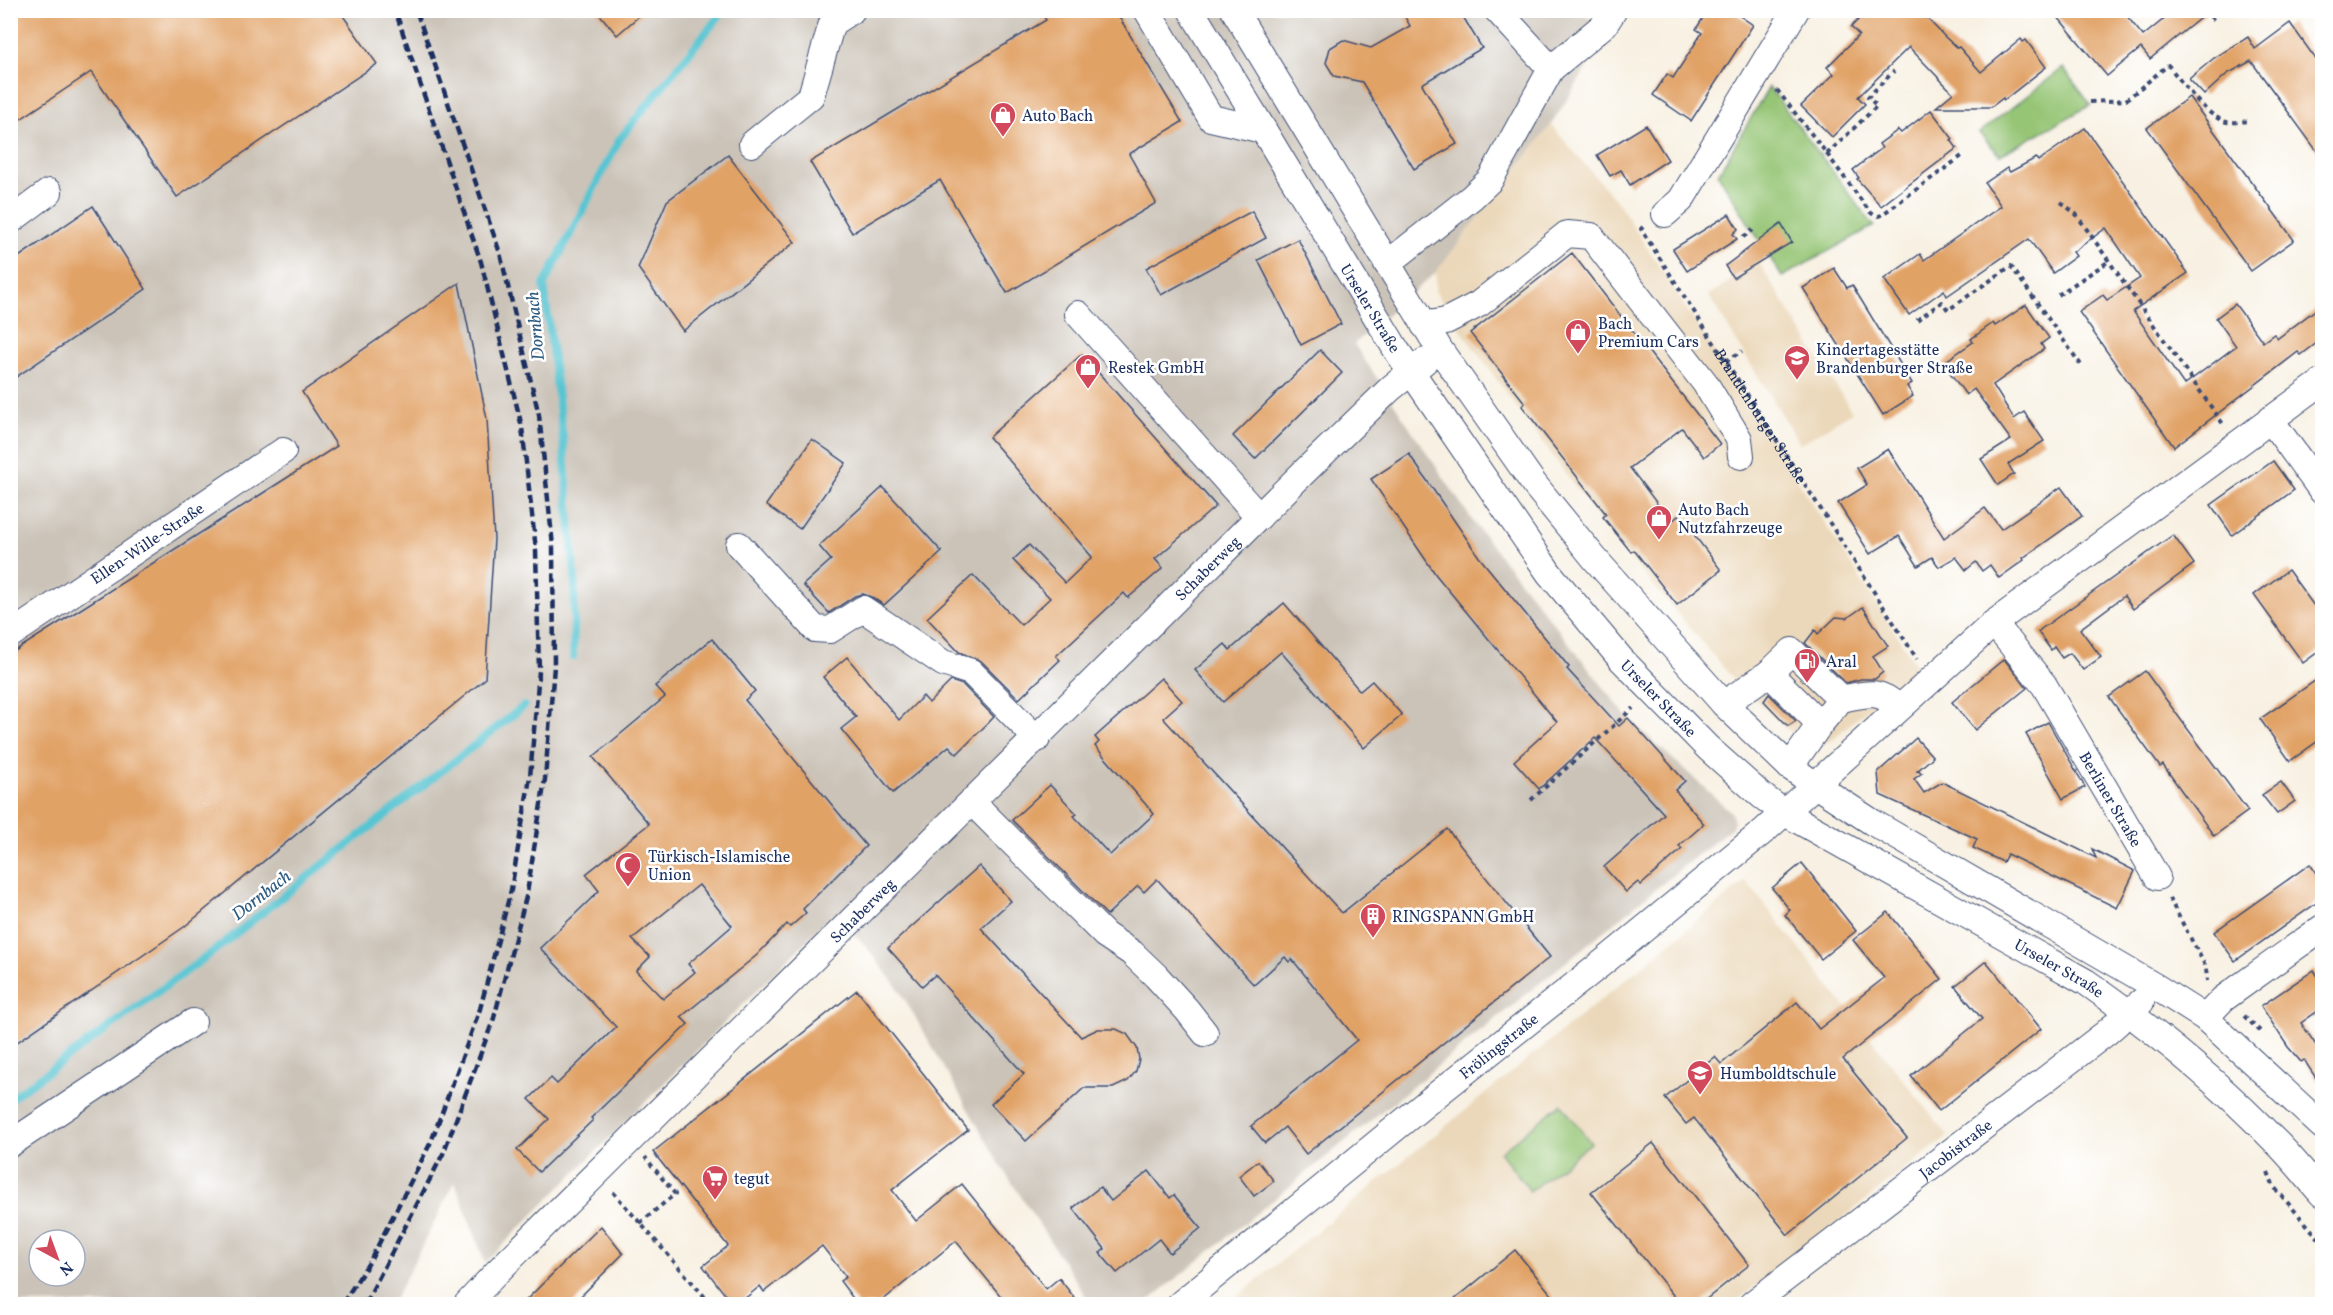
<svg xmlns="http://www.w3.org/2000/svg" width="2333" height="1315" font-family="Vollkorn,serif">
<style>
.built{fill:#ebd8ba}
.industrial{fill:#cbc3b8;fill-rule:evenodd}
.green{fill:#95c575;stroke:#587a6a;stroke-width:1.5}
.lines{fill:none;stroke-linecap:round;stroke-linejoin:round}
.stream{stroke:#59c5d2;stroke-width:8}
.building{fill:#e1a266;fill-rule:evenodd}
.minor-casing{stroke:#3c4c72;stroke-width:28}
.path{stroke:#3c4c72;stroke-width:4;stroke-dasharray:4.5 4.5;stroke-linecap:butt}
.minor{stroke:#fff;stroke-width:26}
.rail{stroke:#1b2f5e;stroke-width:4.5;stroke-dasharray:9 4.5;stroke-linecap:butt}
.labels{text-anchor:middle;stroke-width:5;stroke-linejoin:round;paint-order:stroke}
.poi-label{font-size:16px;fill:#1b2f5e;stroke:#fff;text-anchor:start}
.street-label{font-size:16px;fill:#1b2f5e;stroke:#fff}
.water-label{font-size:18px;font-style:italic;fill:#2e5c81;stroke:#fff}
</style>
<rect width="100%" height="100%" fill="#fff"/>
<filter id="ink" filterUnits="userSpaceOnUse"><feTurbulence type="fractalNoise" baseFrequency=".0167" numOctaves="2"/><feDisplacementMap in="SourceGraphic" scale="12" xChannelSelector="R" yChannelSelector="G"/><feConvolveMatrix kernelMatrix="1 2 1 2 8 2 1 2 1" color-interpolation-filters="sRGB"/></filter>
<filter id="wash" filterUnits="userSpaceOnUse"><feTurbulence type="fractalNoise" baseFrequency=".008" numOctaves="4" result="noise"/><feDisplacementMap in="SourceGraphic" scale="24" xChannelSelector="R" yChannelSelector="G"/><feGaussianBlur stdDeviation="1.35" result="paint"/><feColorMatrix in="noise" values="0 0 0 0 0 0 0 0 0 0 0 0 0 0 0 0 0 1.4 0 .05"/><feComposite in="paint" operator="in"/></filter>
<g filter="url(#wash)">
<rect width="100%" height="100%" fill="#f8f1e3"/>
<g class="built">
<polygon points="1551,125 1619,204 1918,668 1831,740 1821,744 1804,740 1786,729 1728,673 1612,537 1465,336 1435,291 1436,272"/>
<polygon points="1759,263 1852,412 1800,444 1708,295"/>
<polygon points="1746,881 1948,1136 1733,1304 1228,1304"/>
</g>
<path class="industrial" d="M10,11H1578L1597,23L1607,36L1551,125L1436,272L1354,344L1474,523L1628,718L1731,812L1734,821L1732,827L1145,1304H1091L999,1163L900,991L864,944L833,914L485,1263L455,1182L392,1304H11ZM39,1240H75V1276H39Z"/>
<g class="green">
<polygon points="2063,68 2091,105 2000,155 1979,133"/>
<polygon points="1769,87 1874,226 1782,277 1718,174"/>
<polygon points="1561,1104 1591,1143 1530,1191 1500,1152"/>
</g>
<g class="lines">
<g class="stream">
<polyline points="573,657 575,579 563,438 544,285 619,140 724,10"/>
<polyline points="10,1099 210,954 524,706"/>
</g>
</g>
<g id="blocks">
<g class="building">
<polygon points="10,10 339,10 377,64 177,197 91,72 10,126"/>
<polygon points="596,10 646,10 617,35"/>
<polygon points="1040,10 1115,10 1182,122 1129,154 1156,203 1007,293 940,180 852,233 810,162 1046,20"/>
<polygon points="1401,10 1459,10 1482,48 1422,84 1457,144 1414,169 1362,82 1334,76 1326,63 1330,48 1343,40 1371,48 1410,26"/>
<polygon points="1708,10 1731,10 1753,25 1691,121 1653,95 1667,74 1673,78 1702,33 1696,29"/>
<polygon points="1868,10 1919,10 1945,37 1957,48 1959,47 1981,72 2021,39 2023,42 2026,40 2046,67 2004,100 2003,98 1991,107 1936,107 1953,93 1909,47 1858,97 1865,104 1832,137 1801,106 1834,74 1827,67 1859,35 1851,27"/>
<polygon points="2052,10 2122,10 2143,36 2175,10 2210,10 2150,59 2141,48 2107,76"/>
<polygon points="2290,23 2322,68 2322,158 2251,61 2227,74 2204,95 2189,79 2214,58 2248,37 2255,49"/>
<polygon points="2189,97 2294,240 2251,271 2147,128"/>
<polygon points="1931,110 1953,139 1951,140 1957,148 1881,206 1857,179 1859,178 1853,170 1882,148 1879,144 1898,130 1901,133"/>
<polygon points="1646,125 1668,160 1630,185 1621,170 1610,176 1597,155"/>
<polygon points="2085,128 2188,273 2133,311 2184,385 2236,346 2216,318 2235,304 2263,342 2274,334 2278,338 2322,305 2322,339 2301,355 2298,352 2174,447 2079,312 2103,295 2107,300 2140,278 2106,228 2073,252 2076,256 2053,273 2029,239 1947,296 1944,290 1909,315 1884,279 1920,254 1924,260 2001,206 1985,183 2007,168 2010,172 2036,158 2038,161"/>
<polygon points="728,155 795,242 683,331 638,268 667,201"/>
<polygon points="93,206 146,289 10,381 10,263"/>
<polygon points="1252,211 1266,238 1161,295 1146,268"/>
<polygon points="1729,214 1738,229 1733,234 1737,239 1687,271 1673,249"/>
<polygon points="1781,224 1792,242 1733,278 1725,266"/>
<polygon points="1298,239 1341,324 1301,345 1258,260"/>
<polygon points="1572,253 1720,444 1704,457 1682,428 1630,468 1671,522 1679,515 1721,570 1677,605 1634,550 1631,552 1603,517 1606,514 1522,406 1525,403 1470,333"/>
<polygon points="1834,268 1847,288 1852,285 1912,383 1907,386 1913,396 1883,415 1803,288"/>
<polygon points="459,283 487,419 494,539 485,679 184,927 10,1047 10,654 337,446 302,392"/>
<polygon points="2026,305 2049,338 2041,344 2044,349 1993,385 2014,419 2024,412 2044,441 2008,464 2014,474 1998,485 1981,459 2011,440 1974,389 1966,395 1943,363 1973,342 1971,339 1993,323 1995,326"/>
<polygon points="1320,350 1342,373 1255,459 1233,436"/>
<polygon points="1082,354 1216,506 1155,559 1163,568 1128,598 1124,593 1056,656 1060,660 1019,699 981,661 959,652 927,618 973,575 1021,625 1050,598 1013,560 1029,545 1065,583 1092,557 989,437"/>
<polygon points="812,439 846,463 800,529 766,505"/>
<polygon points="1888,449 1944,538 1985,508 2001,529 2061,487 2082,516 2023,558 2024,560 1999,578 1990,565 1982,571 1976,562 1966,570 1956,557 1939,567 1932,557 1918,566 1899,536 1870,554 1838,503 1867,485 1857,468"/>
<polygon points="1409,454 1479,557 1569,667 1567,669 1619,726 1628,718 1685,781 1675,790 1704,824 1679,846 1682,849 1641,885 1638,882 1626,892 1604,867 1664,814 1595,738 1539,789 1514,761 1557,722 1436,575 1371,479"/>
<polygon points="2273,461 2294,490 2232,535 2211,505"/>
<polygon points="883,487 942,552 884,605 871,597 863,594 855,596 829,613 803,585 831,560 819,546"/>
<polygon points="2173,535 2194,564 2133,609 2124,596 2080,629 2101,657 2083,670 2070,653 2062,658 2054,647 2051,650 2038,632 2041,629"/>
<polygon points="2288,570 2322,617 2322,649 2303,663 2254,595"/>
<polygon points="1284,603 1360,691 1372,681 1402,715 1364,748 1281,652 1223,702 1195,670 1225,644 1230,650"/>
<polygon points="1863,607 1888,646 1873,656 1883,672 1875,679 1861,679 1846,683 1805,643 1815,630 1818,634 1836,617 1847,618"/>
<path d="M712,639L755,691L745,700L866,846L803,909L806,913L790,927L787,924L757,955L681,1017L688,1024L591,1118L593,1120L539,1172L517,1150L549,1119L529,1099L551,1078L557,1084L616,1027L540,948L599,891L586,874L649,824L593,757L665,697L655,686ZM699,885L732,926L688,964L695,972L663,999L636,971L650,957L632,939Z"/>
<polygon points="847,657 899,720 923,696 929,703 951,681 963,685 994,717 957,754 949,746 893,793 841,729 856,717 823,677"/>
<polygon points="2004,659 2027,688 1975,730 1952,702"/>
<polygon points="2145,671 2248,811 2214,836 2163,765 2160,767 2109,697"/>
<polygon points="2322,676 2322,738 2290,761 2260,719"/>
<polygon points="1161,678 1182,701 1163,718 1342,913 1447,829 1550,957 1306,1154 1285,1127 1265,1143 1251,1126 1357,1040 1292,959 1289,962 1285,957 1254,985 1157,879 1144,892 1138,886 1107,915 1012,820 1050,785 1077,814 1074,816 1110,855 1154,814 1095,746 1099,742 1095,737"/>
<polygon points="1769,694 1796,721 1788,726 1764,701"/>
<polygon points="2048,722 2085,787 2063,799 2026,734"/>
<polygon points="1916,738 1933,757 1917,771 1922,773 1914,779 1924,793 1942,782 2096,858 2092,849 2135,871 2117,908 2007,854 2003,862 1973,848 1977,839 1880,795 1878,772"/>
<polygon points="2281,782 2295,801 2277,814 2262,795"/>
<polygon points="1802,863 1856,931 1821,959 1785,915 1790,910 1772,888"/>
<polygon points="2310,864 2322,882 2322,899 2235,961 2214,932"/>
<polygon points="979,866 1011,901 981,928 1081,1037 1098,1029 1116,1029 1127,1034 1137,1048 1139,1059 1136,1071 1128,1081 1113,1088 1084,1088 1026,1141 991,1104 1024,1074 935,975 922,986 888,948"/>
<polygon points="1888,912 1942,979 1843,1059 1907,1138 1788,1235 1694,1118 1686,1124 1665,1098 1715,1057 1721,1064 1797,1002 1819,1029 1884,978 1853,940"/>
<polygon points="1986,961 2041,1029 1939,1111 1911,1076 1982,1019 1955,986"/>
<polygon points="2314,970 2322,983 2322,1008 2301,1023 2322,1054 2322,1087 2304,1060 2301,1062 2288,1047 2261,1006"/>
<polygon points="857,990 968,1130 892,1190 916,1221 962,1184 1046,1289 1059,1278 1080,1305 1008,1305 956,1241 877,1305 858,1305 840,1281 846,1277 822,1246 764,1292 760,1286 737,1305 733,1305 703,1266 728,1246 653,1152"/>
<polygon points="1653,1143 1749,1265 1699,1305 1681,1305 1591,1192"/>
<polygon points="1258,1161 1274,1181 1254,1196 1239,1176"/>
<polygon points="1149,1171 1170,1198 1174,1195 1201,1228 1170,1253 1159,1239 1117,1273 1100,1253 1105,1249 1073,1208 1100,1187 1111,1201"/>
<polygon points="601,1226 623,1254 572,1305 521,1305"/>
<polygon points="1515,1250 1560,1305 1448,1305"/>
</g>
</g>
</g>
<g filter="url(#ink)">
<use href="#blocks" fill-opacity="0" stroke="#3c4c72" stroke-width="1.5"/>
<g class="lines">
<g class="minor-casing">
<g id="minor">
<polyline points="1147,10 1211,118 1263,130"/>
<path id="s2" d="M1191,10L1397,351L1549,573L1621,659L1708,748L1762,796L1785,813L2086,982C2152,1028 2217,1081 2273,1139C2291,1156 2306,1176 2322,1194"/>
<polyline points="1234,10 1440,350 1492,424 1534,484 1595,559 1724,704 1790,767 1814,784 1872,822 2156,987 2205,1018 2322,1126"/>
<polyline points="1551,69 1605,24 1614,10"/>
<polyline points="752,144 811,96 832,23 852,10"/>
<polyline points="1665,214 1681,200 1796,10"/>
<polyline points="10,221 49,192"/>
<polyline points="1387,264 1472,197 1490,180 1551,69 1497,10"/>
<polyline points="1078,314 1259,517"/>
<polyline points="1424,325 1446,321 1479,304 1567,234 1591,236 1705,383 1739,439 1741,456"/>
<polyline points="2270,419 2322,491"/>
<polyline points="739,545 815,629 830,630 863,609 943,663 971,672 1037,739"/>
<path id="s3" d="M1994,623L2044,685L2157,877"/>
<path id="s4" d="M10,635L283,451"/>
<polyline points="1769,673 1792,651 1841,699 1820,724"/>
<path d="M1841,699C1867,694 1878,688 1899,708"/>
<polyline points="1724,704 1769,673 1820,724 1790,767"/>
<polyline points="972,802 1105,935 1132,953 1156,976 1187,1010 1205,1033"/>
<polyline points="2205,1018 2223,999 2322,928"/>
<polyline points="10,1144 193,1022"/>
<path id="s5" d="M467,1304L498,1271L1303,473L1391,388L1425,361"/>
<path id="s6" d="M1180,1304L1425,1104L1606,960L1765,830L1994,623L2322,382"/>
<path id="s7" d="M1752,1304L2106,1033L2141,1002"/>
</g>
</g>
<g class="path">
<polyline points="2204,10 2216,22"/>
<polyline points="1777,90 1827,154 1877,106 1868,97 1894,71"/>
<path d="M2090,102L2126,100L2168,65C2181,81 2207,118 2227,122C2234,123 2244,121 2251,121"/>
<polyline points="1827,154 1870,212 1874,215 1880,216 1962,156"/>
<polyline points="2061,202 2076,214 2223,424"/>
<path id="s1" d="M1643,227L1641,229L1917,659"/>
<polyline points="1743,237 1753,230"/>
<polyline points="2058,295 2109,261"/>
<polyline points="1917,320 1942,302 1948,310 2011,266 2081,365"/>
<polyline points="1726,361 1742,351"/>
<polyline points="1531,800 1633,708"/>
<polyline points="2169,898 2206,967 2207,981"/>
<polyline points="2244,1016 2260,1031"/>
<polyline points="2268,1172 2274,1187 2322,1242"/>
<polyline points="613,1192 711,1304"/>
<polyline points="640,1223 675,1194 645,1157"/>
</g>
<use href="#minor" class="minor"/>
<g class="rail">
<polyline points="342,1304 370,1261 431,1142 480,1009 511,890 530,777 539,671 536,550 522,427 481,262 395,10"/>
<polyline points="365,1304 443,1154 494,1018 527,893 545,779 554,666 553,546 539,415 500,253 416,10"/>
</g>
</g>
</g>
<defs>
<g id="shop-pin" transform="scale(1.35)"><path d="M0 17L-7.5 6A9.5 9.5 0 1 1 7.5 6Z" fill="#d1495b" stroke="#fff"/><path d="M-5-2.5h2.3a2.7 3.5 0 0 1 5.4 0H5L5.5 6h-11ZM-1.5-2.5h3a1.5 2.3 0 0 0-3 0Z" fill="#fff"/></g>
<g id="school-pin" transform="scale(1.35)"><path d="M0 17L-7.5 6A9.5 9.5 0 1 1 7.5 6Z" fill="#d1495b" stroke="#fff"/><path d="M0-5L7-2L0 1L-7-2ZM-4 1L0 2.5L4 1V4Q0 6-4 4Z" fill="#fff"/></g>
<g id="fuel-pin" transform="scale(1.35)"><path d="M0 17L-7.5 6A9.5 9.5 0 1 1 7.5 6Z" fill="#d1495b" stroke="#fff"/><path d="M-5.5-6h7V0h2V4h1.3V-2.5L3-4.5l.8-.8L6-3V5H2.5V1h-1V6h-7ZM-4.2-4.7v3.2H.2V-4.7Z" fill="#fff"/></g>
<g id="mosque-pin" transform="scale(1.35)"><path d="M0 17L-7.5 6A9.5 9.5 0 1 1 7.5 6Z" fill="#d1495b" stroke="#fff"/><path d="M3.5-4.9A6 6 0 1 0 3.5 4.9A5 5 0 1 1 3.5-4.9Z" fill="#fff"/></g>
<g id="building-pin" transform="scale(1.35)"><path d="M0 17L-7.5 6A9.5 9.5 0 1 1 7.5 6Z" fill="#d1495b" stroke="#fff"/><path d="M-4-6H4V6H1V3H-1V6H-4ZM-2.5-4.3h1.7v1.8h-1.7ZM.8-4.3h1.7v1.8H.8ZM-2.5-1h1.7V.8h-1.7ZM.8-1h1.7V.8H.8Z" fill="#fff"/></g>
<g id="supermarket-pin" transform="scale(1.35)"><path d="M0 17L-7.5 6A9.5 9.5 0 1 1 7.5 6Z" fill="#d1495b" stroke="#fff"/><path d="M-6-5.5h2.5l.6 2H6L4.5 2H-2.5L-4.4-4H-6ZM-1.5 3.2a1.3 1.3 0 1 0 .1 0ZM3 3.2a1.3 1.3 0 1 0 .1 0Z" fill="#fff"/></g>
</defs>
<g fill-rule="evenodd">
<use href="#shop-pin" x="1003" y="115"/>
<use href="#shop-pin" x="1578" y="332"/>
<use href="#school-pin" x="1797" y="358"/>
<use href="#shop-pin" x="1088" y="367"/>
<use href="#shop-pin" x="1659" y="518"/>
<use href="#fuel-pin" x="1807" y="661"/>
<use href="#mosque-pin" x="628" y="865"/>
<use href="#building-pin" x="1373" y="916"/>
<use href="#school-pin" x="1700" y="1073"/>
<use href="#supermarket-pin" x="715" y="1178"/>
</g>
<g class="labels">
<g class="poi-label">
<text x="1022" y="121">Auto Bach</text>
<text x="1598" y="329">Bach<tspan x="1598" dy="18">Premium Cars</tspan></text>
<text x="1816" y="355">Kindertagesstätte<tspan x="1816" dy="18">Brandenburger Straße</tspan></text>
<text x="1108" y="373">Restek GmbH</text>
<text x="1678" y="515">Auto Bach<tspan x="1678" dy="18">Nutzfahrzeuge</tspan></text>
<text x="1826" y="667">Aral</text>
<text x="648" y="862">Türkisch-Islamische<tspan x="648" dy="18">Union</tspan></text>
<text x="1392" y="922">RINGSPANN GmbH</text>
<text x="1720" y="1079">Humboldtschule</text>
<text x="734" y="1184">tegut</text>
</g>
<g class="street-label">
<text dy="6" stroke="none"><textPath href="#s2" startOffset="348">Urseler Straße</textPath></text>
<text dy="6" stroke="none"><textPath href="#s1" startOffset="225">Brandenburger Straße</textPath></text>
<text dy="6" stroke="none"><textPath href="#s4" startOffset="165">Ellen-Wille-Straße</textPath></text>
<text dy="6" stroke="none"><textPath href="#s5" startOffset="1044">Schaberweg</textPath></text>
<text dy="6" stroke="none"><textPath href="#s2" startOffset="834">Urseler Straße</textPath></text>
<text dy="6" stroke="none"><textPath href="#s3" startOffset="212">Berliner Straße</textPath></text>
<text dy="6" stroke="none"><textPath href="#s5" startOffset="558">Schaberweg</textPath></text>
<text dy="6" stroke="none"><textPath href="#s2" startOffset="1320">Urseler Straße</textPath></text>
<text dy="6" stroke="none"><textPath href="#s6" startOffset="410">Frölingstraße</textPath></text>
<text dy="6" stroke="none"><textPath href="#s7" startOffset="256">Jacobistraße</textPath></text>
</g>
<g class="water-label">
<text transform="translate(535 326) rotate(-95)" y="6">Dornbach</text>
<text transform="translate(261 895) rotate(-38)" y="6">Dornbach</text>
</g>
</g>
<rect width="2333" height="1315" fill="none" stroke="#fff" stroke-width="36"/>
<g transform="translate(57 1258) rotate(139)"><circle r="28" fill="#ffffff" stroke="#a4acbf" stroke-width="1.5"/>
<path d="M0-4.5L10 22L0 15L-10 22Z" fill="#d1495b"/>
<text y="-9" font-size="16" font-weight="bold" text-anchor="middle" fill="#1b2f5e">N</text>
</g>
</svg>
